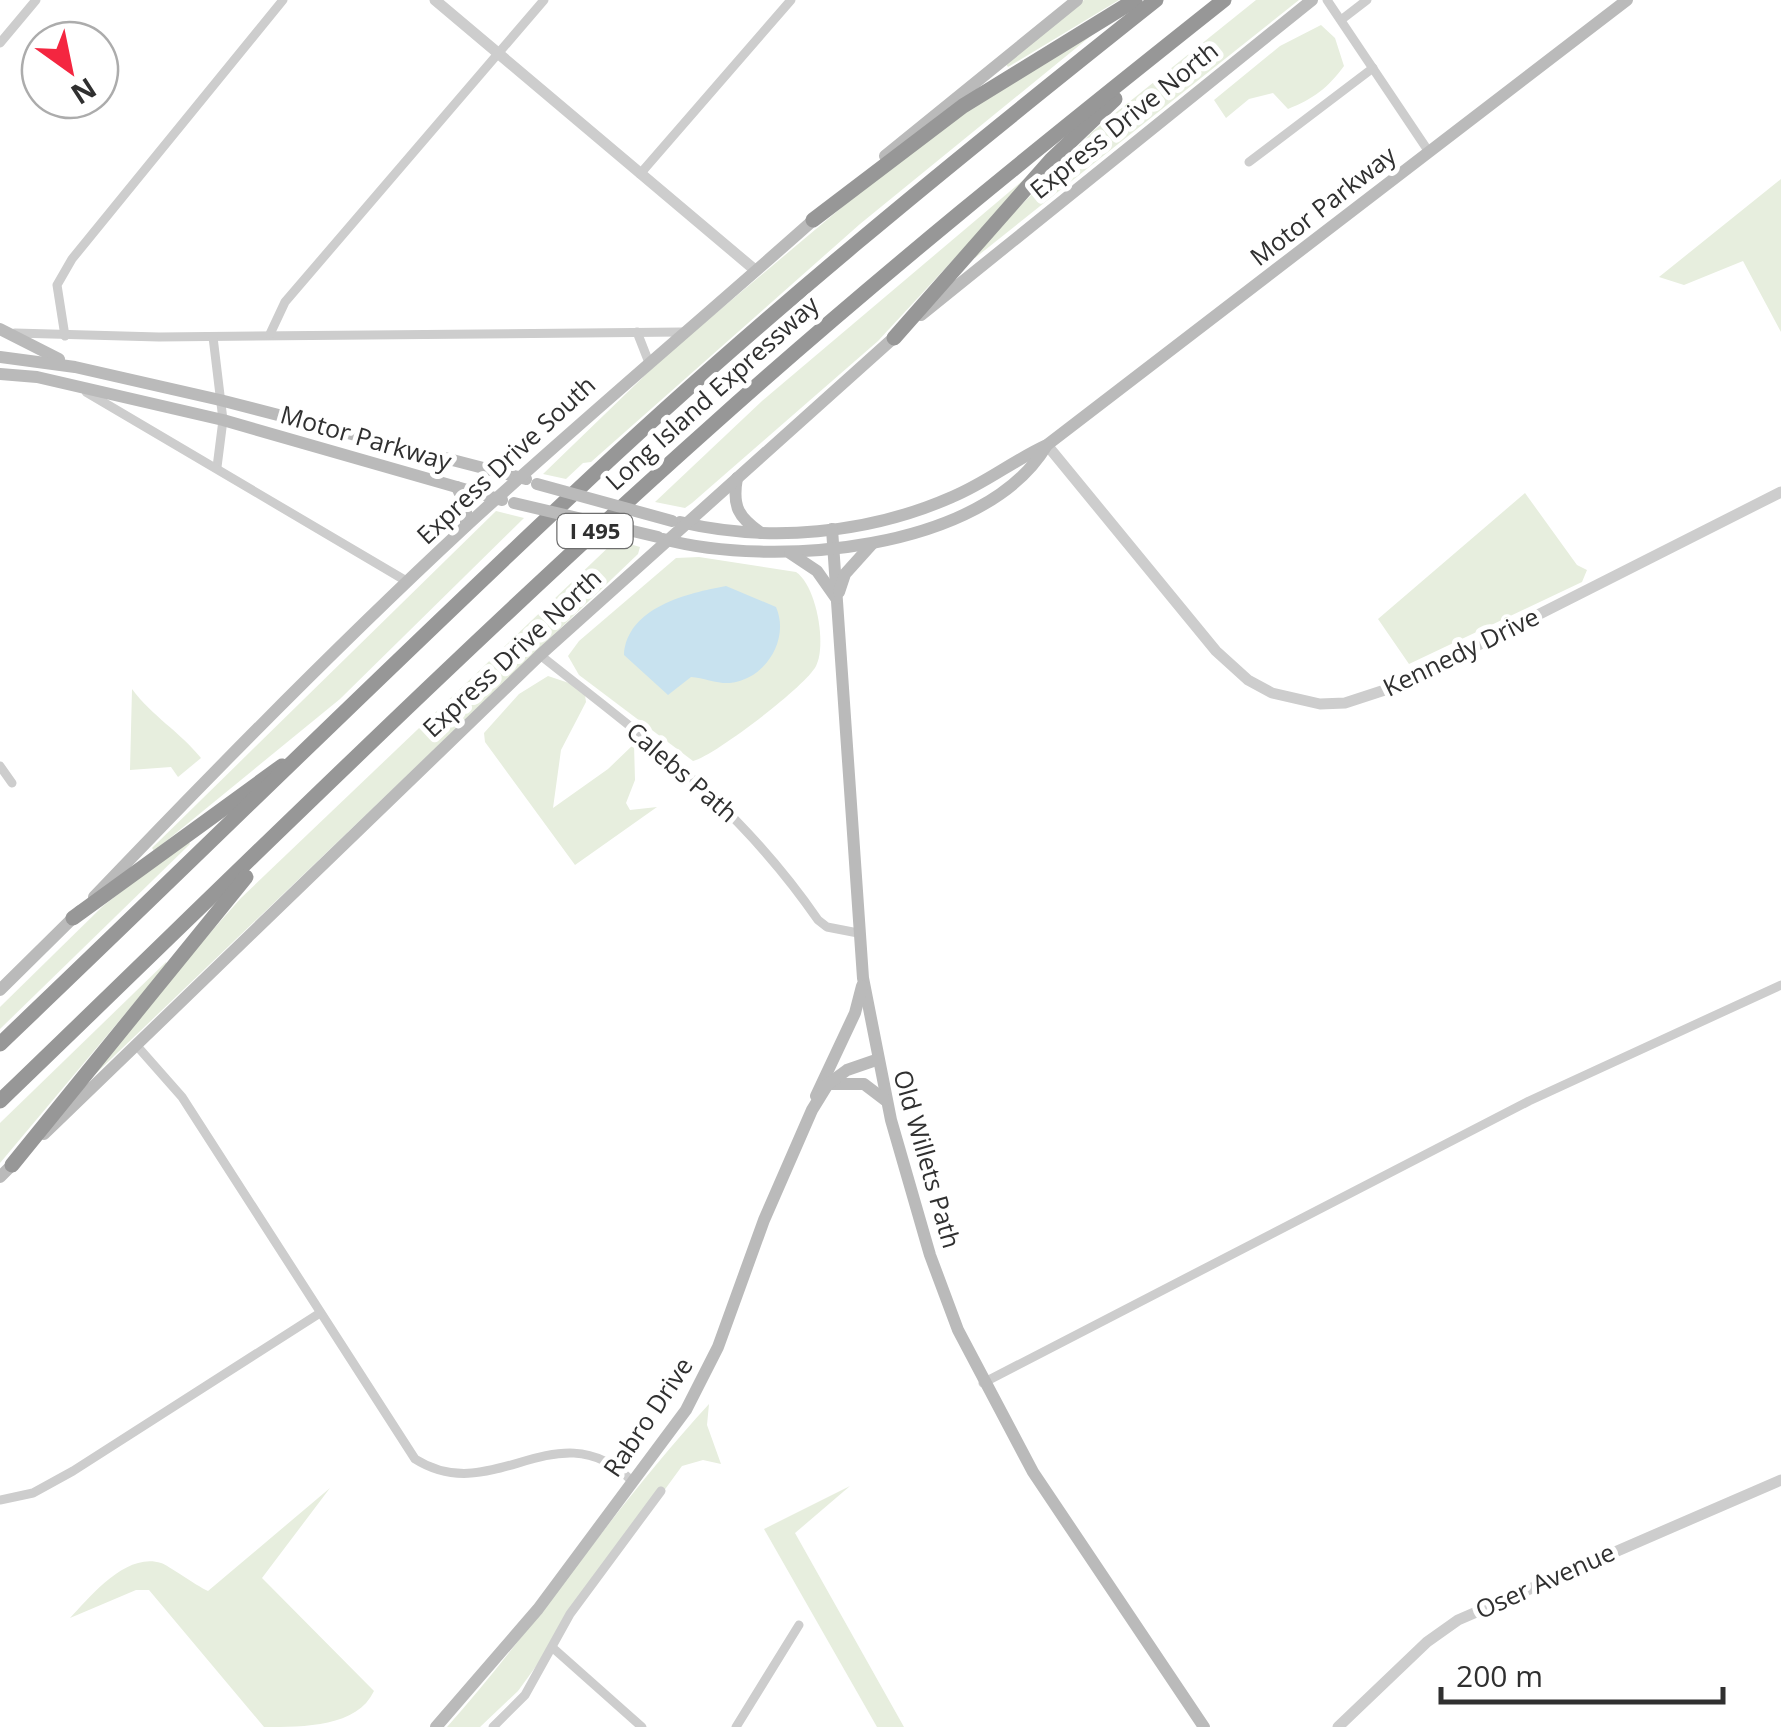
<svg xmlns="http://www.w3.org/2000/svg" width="1781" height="1727" font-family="'Open Sans',sans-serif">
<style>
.green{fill:#e7eede}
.water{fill:#c8e2ef}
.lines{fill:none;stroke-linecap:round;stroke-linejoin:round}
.minor{stroke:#cdcdcd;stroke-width:9}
.tertiary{stroke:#cdcdcd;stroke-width:11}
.secondary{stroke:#bababa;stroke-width:12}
.motorway{stroke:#979797;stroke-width:15}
.secondary-bridge{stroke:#bababa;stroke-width:12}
.labels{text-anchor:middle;stroke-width:10;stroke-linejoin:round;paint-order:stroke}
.shield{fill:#fff;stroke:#6e6e6e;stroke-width:2.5}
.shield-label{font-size:22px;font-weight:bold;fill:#303030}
.street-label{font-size:25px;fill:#303030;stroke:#fff}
</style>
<rect width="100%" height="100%" fill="#fff"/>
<g class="green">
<polygon points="1084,0 1119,0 1008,67 1005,63"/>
<polygon points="1256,0 1299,0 975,258 973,255 1093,131"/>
<path d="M1321,25L1335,38L1344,66C1328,88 1313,99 1288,109L1273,93L1249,99L1226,118L1214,100L1280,46Z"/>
<polygon points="1092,35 860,224 591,462 583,463 566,479 543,474 666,355 897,161 952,117"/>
<polygon points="1041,165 878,341 692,503 685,508 655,502 762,401"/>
<polygon points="1781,179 1781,332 1743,261 1684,285 1659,277"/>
<polygon points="1525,493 1577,565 1587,570 1582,582 1409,664 1378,619"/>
<polygon points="496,511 524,518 340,699 154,851 152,848"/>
<polygon points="616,540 640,547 638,554 88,1081 156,994 241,898"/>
<path d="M699,557L796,572C816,585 827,644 816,666C806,686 714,756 693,761L579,675L568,656L579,641L676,558Z"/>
<polygon points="548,676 572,684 585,695 586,702 561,750 553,808 608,769 634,744 635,780 626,803 630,810 657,807 575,865 485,742 484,733 519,694"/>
<path d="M132,689C152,716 180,732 201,758L178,777L171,767L130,770Z"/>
<polygon points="188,840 190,844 0,1029 0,1007 103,906"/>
<polygon points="166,962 167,964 0,1163 0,1123"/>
<path d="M709,1404L707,1425L721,1464L703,1460L682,1466L518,1691L480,1727H447C539,1623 615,1506 709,1404Z"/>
<polygon points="850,1486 795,1533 904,1727 877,1727 764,1529"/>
<path d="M330,1488L262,1578L374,1691C357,1727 305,1727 264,1727L149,1590H136L70,1618C90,1597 126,1552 161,1563C168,1565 195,1585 208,1591Z"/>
</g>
<path class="water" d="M726,586L776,607C790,639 766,679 730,683C718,684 704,678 691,677L668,695L624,655C627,607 688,593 726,586Z"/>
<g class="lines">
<g class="minor">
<polyline points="1327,0 1429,152"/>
<polyline points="1341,20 1367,0"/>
<polyline points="0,43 36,0"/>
<polyline points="1249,162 1373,68"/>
<polyline points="640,174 791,0"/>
<polyline points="637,332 648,360"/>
<polyline points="15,333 159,337 682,332"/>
<polyline points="270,334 285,302 544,0"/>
<polyline points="65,336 57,285 72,259 283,0"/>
<polyline points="213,337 223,420 217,467"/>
<polyline points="86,392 408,582"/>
<path d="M540,655C648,741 738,804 818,920L827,927L858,933"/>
<polyline points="0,766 12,783"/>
<path d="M137,1046L182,1097L415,1459C494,1509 557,1407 632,1481"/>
<polyline points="983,1383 1529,1101 1781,985"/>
<polyline points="0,1500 33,1493 73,1471 320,1313"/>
<polyline points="553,1648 642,1727"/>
<polyline points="493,1727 525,1695 570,1614 661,1491"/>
<polyline points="736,1727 799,1625"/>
</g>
<g class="tertiary">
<polyline points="435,0 755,270"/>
<polyline points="1047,445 1216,651 1248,680 1272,693 1320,704 1345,703 1397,686 1781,492"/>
<polyline points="1338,1727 1427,1642 1458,1620 1781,1480"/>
</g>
<g class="secondary">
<polyline points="885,156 1077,0"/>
<polyline points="921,315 1312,0"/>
<polyline points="0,329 59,359"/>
<polyline points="0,357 75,367 220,400 526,479"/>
<polyline points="0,374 37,377 223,420 502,500"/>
<path d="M737,478C732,506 738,517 761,533"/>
<polyline points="457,487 466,507 466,526"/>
<path d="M680,522C769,543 868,534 952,497C986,483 1014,460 1047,445L1627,0"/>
<polyline points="832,529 863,978 891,1120 930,1255 958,1330 1033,1472 1204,1727"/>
<path d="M663,539C771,568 984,552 1047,445"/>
<polyline points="790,553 817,571 836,598"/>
<polyline points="839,592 845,574 872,544"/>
<path d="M94,897C214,771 337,646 465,527C581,421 701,320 818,216"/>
<polyline points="0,990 80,911"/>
<polyline points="831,1084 864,1084 885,1100"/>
<polyline points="816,1096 855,1013 862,986"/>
<polyline points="44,1134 540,655 898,334"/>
<polyline points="0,1177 19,1158"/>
<polyline points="436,1727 538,1609 686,1410 718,1347 764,1220 812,1110 828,1084 847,1070 876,1060"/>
</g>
<g class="motorway">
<polyline points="813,220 963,106 1135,0"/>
<polyline points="894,338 1051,160 1115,99"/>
<polyline points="73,918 282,766"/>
<path d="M0,1044C191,862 379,676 571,496C757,320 956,159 1156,0"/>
<path d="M0,1101C235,875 466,645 708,429C875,279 1049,139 1224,0"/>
<polyline points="12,1165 246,877"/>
</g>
<g class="secondary-bridge">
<polyline points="537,484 672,521"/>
<polyline points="514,503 658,537"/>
</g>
</g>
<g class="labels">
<rect class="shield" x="557.5" y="514" width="75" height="34" rx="8"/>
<g class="shield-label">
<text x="595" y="539">I 495</text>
</g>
<g class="street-label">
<text transform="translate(1124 120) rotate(-39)" y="9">Express Drive North</text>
<text transform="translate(1323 206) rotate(-38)" y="9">Motor Parkway</text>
<text transform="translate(712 393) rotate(-42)" y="9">Long Island Expressway</text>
<text transform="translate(366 438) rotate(16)" y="9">Motor Parkway</text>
<text transform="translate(506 460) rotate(-43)" y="9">Express Drive South</text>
<text transform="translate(1461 652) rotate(-26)" y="9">Kennedy Drive</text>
<text transform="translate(512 653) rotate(-43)" y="9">Express Drive North</text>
<text transform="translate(682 772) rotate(41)" y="9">Calebs Path</text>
<text transform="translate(927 1159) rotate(74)" y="9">Old Willets Path</text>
<text transform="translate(648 1417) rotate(-56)" y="9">Rabro Drive</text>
<text transform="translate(1545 1581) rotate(-24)" y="9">Oser Avenue</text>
</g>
</g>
<g transform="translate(70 70) rotate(147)"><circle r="48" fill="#ffffff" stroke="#acacac" stroke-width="2.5"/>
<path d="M0-8L18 38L0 25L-18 38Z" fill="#f42640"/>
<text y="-15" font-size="28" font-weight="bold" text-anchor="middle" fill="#303030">N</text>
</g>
<path d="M1441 1687v15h282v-15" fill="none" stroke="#303030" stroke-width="5"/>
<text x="1456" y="1687" font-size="30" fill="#303030" stroke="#ffffff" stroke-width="8" paint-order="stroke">200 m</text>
</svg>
